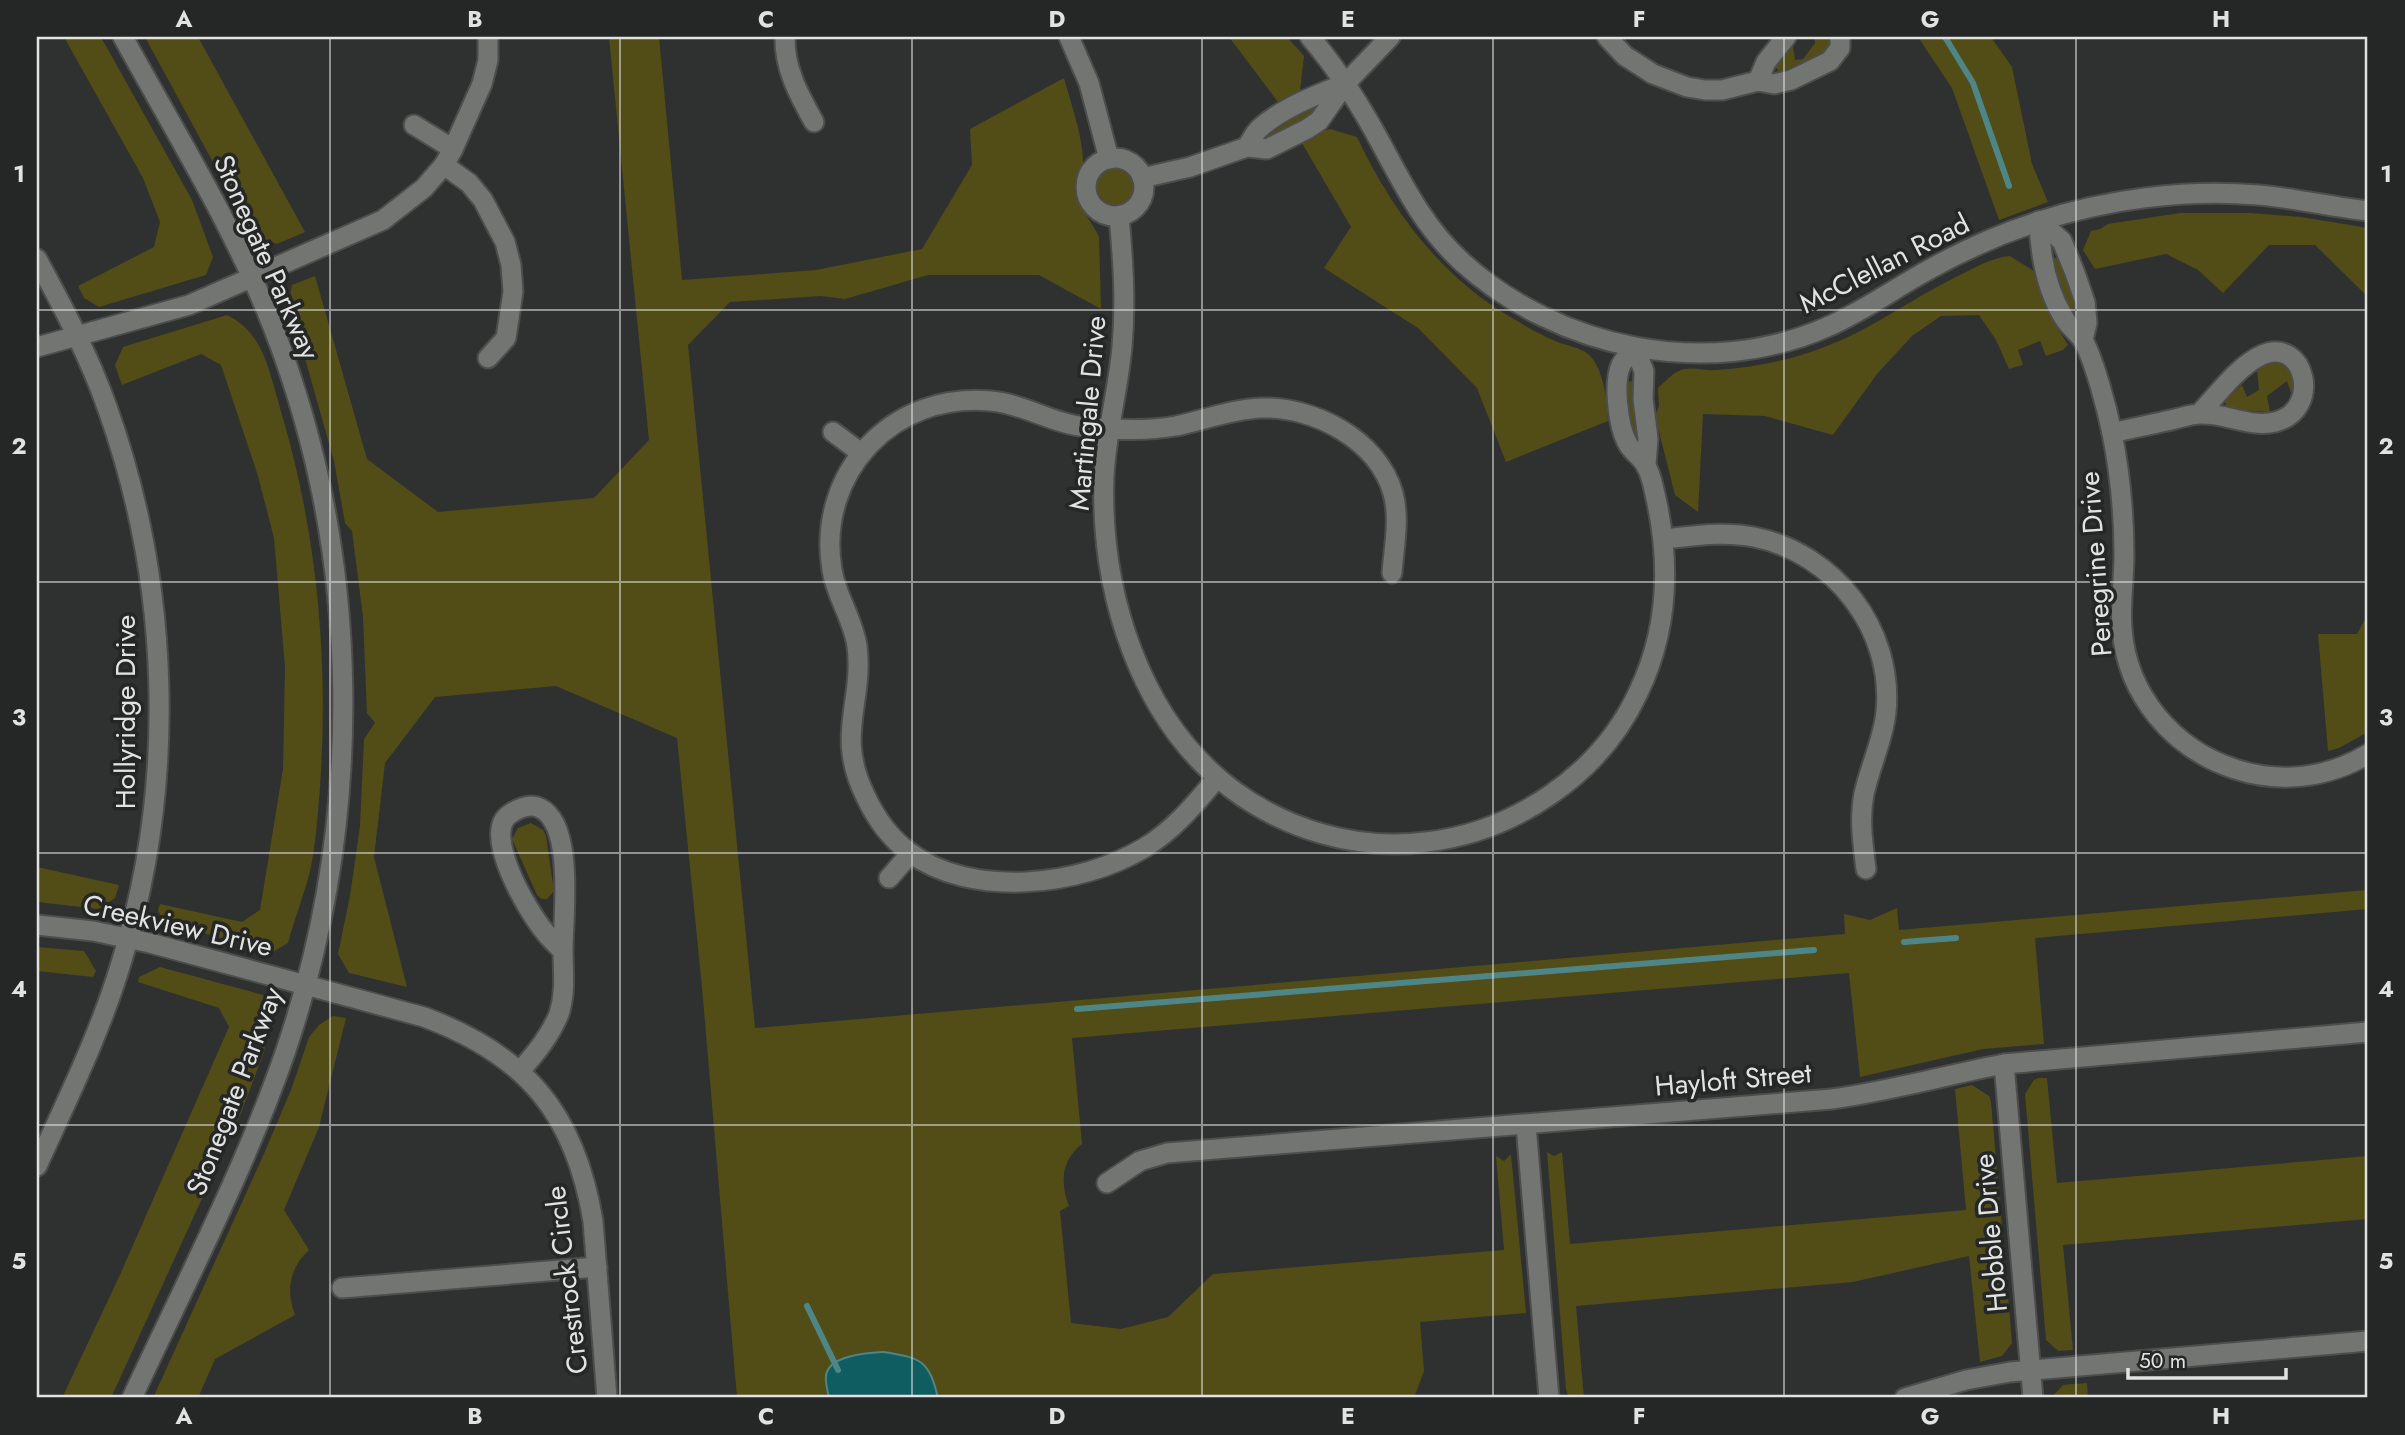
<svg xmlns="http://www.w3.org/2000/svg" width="2405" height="1435" font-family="Jost,sans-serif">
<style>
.green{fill:#524c17}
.water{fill:#0f5d61;stroke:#4e8587;stroke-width:2}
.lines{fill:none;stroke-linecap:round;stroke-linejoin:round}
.stream{stroke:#4e8587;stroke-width:6}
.minor-casing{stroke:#4c4d4c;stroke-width:23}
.tertiary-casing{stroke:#4c4d4c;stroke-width:23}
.minor{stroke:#737573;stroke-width:19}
.tertiary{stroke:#737573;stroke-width:19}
.grid{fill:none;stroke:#e1e2e1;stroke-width:2;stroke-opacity:0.55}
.labels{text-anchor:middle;stroke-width:7;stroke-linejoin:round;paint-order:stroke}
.street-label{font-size:28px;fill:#e1e2e1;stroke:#252726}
.neatline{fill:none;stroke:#e1e2e1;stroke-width:2.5}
.grid-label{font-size:23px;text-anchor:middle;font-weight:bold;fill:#e1e2e1}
</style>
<rect width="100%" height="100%" fill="#2f3130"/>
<g class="green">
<polygon points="64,37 101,37 192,200 213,257 206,275 99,307 84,298 78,286 154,247 160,222 143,178"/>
<polygon points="145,37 198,37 305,232 277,244 252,234"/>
<path d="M609,37H659L682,280L816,270L922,249L972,165L970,129L1064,78C1070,100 1084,141 1083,163C1082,174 1074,182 1077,194C1080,210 1093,223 1099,237L1101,309L1039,275H928L845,299L821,296L730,302L688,345L755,1028L1845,934L1844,914L1870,920L1897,908L1899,930L2368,890V909L2035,938L2044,1044L1983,1049L1860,1077L1849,973L1072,1038L1082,1144C1061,1160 1060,1183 1069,1206L1060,1211L1071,1323L1121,1329L1168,1317L1213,1274L1504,1250L1496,1156L1504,1161L1511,1154L1526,1313L1420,1322L1424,1371L1414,1398H737L702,987L677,738L556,686L435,697L385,763L374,857L407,987L349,973L338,954L350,896L360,826L364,739L375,723L367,713L363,617L352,531L345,523L334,461L289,302L292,285L315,276L367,459L438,512L594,498L649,440Z"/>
<polygon points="1229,37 1287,37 1304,56 1300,91 1281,106"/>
<polygon points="1815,37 1830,37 1829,46 1826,52 1785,70 1779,72 1775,66 1793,46 1795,60 1803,59 1815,43"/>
<polygon points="1918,37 1991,37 2012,67 2032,164 2048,202 1999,220 1952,88"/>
<polygon points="1312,105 1316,110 1314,115 1266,140 1264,138"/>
<path d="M1330,129L1357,137C1392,211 1441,277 1512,318C1526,326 1540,335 1555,341C1566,346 1581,347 1589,355C1604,369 1607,401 1608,421L1506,462L1477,388L1418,328L1324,268L1351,227L1302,143L1316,133Z"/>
<circle cx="1114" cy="187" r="20"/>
<polygon points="2180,213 2250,213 2301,217 2368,228 2368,297 2315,245 2269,245 2223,293 2198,270 2166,254 2095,269 2083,250 2091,231 2100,229 2108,224"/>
<path d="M2010,256L2035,272L2053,321L2068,345L2063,350L2046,356L2040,341L2018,350L2023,365L2009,369L1996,340L1979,315L1941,316L1912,336L1877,374L1833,435L1765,416L1703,414L1698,512L1675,495L1655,416L1659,406L1658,388C1665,382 1674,371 1684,369C1694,367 1706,371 1716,370C1754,368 1792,360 1827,346C1874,328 1914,297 1960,275C1976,267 1991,258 2010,256Z"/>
<polygon points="2054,258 2060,258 2078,307 2077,323 2069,313 2052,264"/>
<path d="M227,315C264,333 269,371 280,408C317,530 329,660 320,787C318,813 316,841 311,867C305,892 295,918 288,943L271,953L163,921L158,910L160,904L242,922L260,910L283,769L285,667L274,538L258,476L221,365L201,354L122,385L115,365L123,347Z"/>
<path d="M2273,362C2290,365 2294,375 2294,391L2291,393L2287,381L2267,396L2270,412L2227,409L2225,401L2242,385L2247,397L2259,390L2257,369L2263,364Z"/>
<polygon points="1630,381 1635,382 1639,436 1637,437 1632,434 1625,387"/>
<polygon points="2368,614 2368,732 2339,748 2328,751 2318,634 2357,634"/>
<polygon points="531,823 543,830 546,836 554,891 547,899 542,899 537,895 512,839 518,828"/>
<polygon points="37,867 119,885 115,898 99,909 37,902"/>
<polygon points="37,947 84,951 96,971 93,977 37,971"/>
<polygon points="160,967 263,995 270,1012 264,1052 241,1113 111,1398 62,1398 119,1277 229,1027 219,1008 138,982 139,977"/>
<path d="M333,1016L346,1018L319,1127L284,1210L309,1250C289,1268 286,1291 295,1315L215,1359L198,1398H153L263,1156L291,1090L309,1037L319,1025Z"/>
<polygon points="2038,1078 2047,1078 2057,1183 2368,1156 2368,1219 2063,1245 2073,1350 2058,1351 2046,1340 2025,1094 2034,1080"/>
<polygon points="1972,1085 1989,1096 1991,1102 2012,1343 2002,1356 1980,1362 1969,1256 1853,1282 1576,1306 1584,1398 1569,1398 1566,1389 1547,1152 1554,1156 1562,1152 1570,1244 1966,1210 1955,1089"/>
<polygon points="2087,1383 2088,1398 2051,1398 2063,1385"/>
</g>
<path class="water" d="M884,1352C921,1358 929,1360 938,1398H829C828,1392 825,1383 826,1376C828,1355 868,1353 884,1352Z"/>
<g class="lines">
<g class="stream">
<polyline points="1945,37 1973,83 2009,186"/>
<polyline points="1904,942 1956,938"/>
<polyline points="1077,1009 1814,950"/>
<polyline points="807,1306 838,1370"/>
</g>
<g class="minor-casing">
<g id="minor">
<path d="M785,37C784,68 799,95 814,122"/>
<polyline points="1069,37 1089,83 1109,159"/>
<polyline points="1607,37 1625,56 1653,74 1687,87 1705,90 1722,90 1758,81 1774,84 1791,80 1830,61 1840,48 1840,37"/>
<polyline points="1758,81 1766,62 1786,37"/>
<polyline points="414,125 453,149"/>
<path d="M1247,147C1251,141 1254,133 1260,128C1282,108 1317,94 1345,84"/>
<circle cx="1115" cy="187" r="29"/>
<polyline points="444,165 469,183 483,200 505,242 511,265 513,292 506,338 488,358"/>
<polyline points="1142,178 1190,167 1247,147 1267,149 1307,129 1319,121 1345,84 1390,37"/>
<path d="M1119,216C1123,260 1126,303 1122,347C1118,391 1106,433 1104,477C1100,591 1139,720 1233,790C1287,830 1358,851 1426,842C1514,832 1600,775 1638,693C1669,629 1671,563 1655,494C1653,485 1651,474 1646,466C1642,457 1632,452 1628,444C1618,427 1613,383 1621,365C1624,359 1630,353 1634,347"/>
<path d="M2039,221C2040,254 2046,289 2064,318C2069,327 2079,333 2084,342C2095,363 2107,409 2112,433C2120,473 2124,514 2124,555C2124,579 2120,604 2122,629C2127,695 2173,749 2235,769C2280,784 2328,778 2368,754"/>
<polyline points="2039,221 2062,241 2075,273 2085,302 2087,323 2083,340"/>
<path d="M37,259C63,307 89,356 107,407C170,583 177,781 122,960C101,1031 68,1098 37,1166"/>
<polyline points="37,347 189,305 383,220 424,188 444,165 453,149 482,84 488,60 488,37"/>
<polyline points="1634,347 1644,371 1643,399 1648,439 1646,464"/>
<polyline points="833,432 861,453"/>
<path d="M2112,433C2133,428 2154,424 2175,419C2183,417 2192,414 2201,414C2226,413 2250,428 2275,422C2323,410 2305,336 2262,355C2238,366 2218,394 2200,413"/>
<path d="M1664,539C1694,536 1724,531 1754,537C1834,553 1894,629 1886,712C1883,741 1870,766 1864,794C1859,819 1863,845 1866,869"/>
<path d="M1217,778C1195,804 1174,830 1144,848C1081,886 971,899 909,852C890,838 875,817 865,795C835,734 864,703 857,646C853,619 836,596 832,570C816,473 893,391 991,401C1025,404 1054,425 1089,427C1117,430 1148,431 1176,426C1204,420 1233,409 1261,408C1314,406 1378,440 1393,493C1400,518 1394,547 1392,573"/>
<polyline points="889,878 910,854"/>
<path d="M37,925L93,931L150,943L424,1017C526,1055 575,1113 593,1221L607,1398"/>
<polyline points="2004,1064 2033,1398"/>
<path d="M520,1071C536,1053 550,1036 559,1014C566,992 563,972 563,950C563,918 575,825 540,808C530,803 519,808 510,814C481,833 528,912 545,932C550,939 557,945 563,951"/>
<polyline points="1526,1125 1549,1398"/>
<path d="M1107,1183L1140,1161L1167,1153L1832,1099C1890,1091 1946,1075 2004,1064L2368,1032"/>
<polyline points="342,1288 597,1267"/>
<polyline points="1905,1398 1966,1380 2010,1372 2368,1341"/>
</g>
</g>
<g class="tertiary-casing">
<g id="tertiary">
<path d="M123,37C175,132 233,225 273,327C363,558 365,818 285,1053C245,1169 184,1286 132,1398"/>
<path d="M1310,37C1334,65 1355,97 1373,129C1401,179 1419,222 1462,262C1558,349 1707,380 1827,327C1864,311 1895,288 1930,269C1964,250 2000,234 2037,222C2107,199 2185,189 2258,195C2295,198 2331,207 2368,211"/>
</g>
</g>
<use href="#minor" class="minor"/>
<use href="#tertiary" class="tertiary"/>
</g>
<path class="grid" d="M330,37V1398M620,37V1398M912,37V1398M1202,37V1398M1493,37V1398M1784,37V1398M2076,37V1398M37,310H2368M37,582H2368M37,853H2368M37,1125H2368"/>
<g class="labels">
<g class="street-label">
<text transform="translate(267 257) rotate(66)" y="10">Stonegate Parkway</text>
<text transform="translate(1884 263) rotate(-27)" y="10">McClellan Road</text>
<text transform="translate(1087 413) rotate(-85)" y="10">Martingale Drive</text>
<text transform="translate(2095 564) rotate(-94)" y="10">Peregrine Drive</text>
<text transform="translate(125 712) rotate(-90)" y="10">Hollyridge Drive</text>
<text transform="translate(178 925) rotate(13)" y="10">Creekview Drive</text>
<text transform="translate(1733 1079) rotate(-5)" y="10">Hayloft Street</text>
<text transform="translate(234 1091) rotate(-69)" y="10">Stonegate Parkway</text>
<text transform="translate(1990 1233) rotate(-95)" y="10">Hobble Drive</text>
<text transform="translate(566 1280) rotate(-97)" y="10">Crestrock Circle</text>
</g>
</g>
<rect width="2405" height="1435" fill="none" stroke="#252726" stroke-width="77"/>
<path d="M2128 1368v10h158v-10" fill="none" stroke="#e1e2e1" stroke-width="3.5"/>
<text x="2139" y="1368" font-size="21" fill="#e1e2e1" stroke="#252726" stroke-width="5" paint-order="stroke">50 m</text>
<rect x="38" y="38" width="2328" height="1358" class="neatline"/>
<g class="grid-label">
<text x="184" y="27">A</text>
<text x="475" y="27">B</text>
<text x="766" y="27">C</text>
<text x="1057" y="27">D</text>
<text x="1348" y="27">E</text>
<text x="1639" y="27">F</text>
<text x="1930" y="27">G</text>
<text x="2221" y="27">H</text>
<text x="19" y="182">1</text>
<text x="2386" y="182">1</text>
<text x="19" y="454">2</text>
<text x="2386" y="454">2</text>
<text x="19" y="725">3</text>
<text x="2386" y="725">3</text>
<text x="19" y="997">4</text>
<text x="2386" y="997">4</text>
<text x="19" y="1269">5</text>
<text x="2386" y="1269">5</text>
<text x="184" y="1424">A</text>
<text x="475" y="1424">B</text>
<text x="766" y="1424">C</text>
<text x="1057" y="1424">D</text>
<text x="1348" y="1424">E</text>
<text x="1639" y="1424">F</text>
<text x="1930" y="1424">G</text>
<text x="2221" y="1424">H</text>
</g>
</svg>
